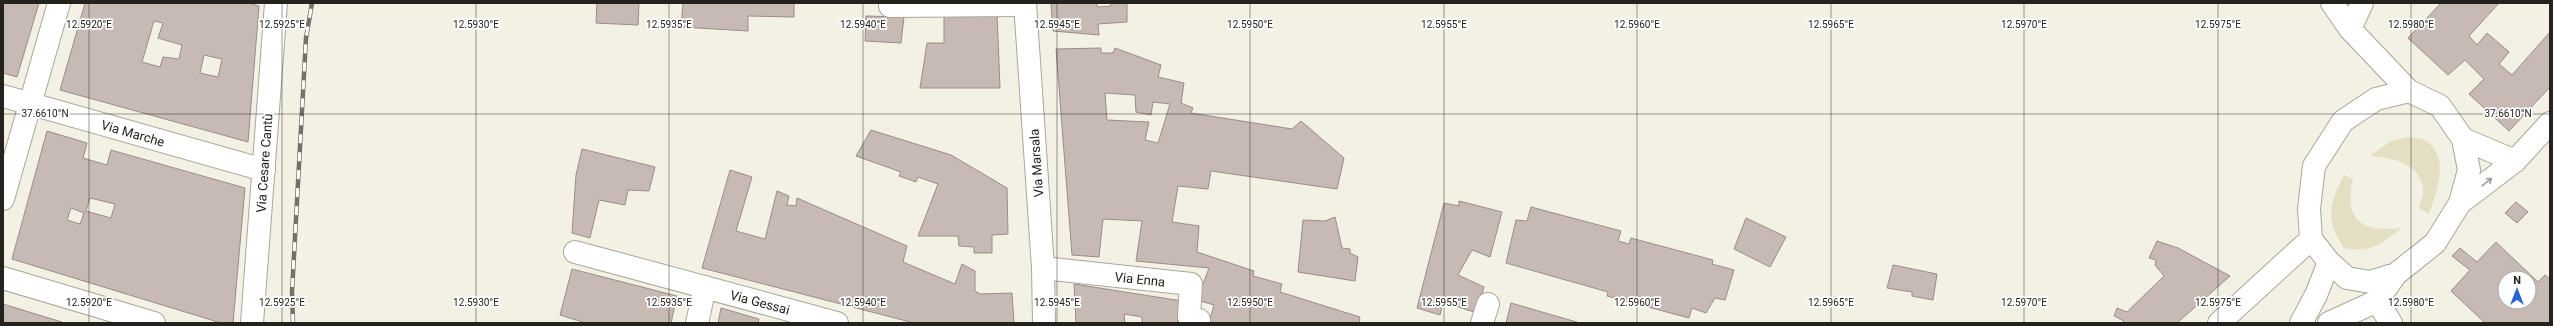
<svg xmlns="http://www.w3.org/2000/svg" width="2553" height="326" font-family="Roboto,sans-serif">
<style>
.green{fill:#e4dfc2}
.building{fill:#c7b9b4;stroke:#9a8d88;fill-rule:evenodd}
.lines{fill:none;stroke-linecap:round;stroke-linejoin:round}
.street-casing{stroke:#a9a79a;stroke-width:24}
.secondary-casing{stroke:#a9a79a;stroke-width:24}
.street{stroke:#fff;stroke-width:22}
.secondary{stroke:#fff;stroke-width:22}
.rail-casing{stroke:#73726a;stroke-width:4.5}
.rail{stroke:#fff;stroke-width:3;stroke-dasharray:9;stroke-linecap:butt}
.oneway{stroke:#9c9c99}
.ticks{fill:none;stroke:#23221d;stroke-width:1;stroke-opacity:0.45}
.labels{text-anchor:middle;stroke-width:3.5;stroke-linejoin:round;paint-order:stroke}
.street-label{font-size:13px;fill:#23221d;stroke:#fff}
.ticks-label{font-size:10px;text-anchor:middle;fill:#23221d;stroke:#fff;stroke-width:3.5;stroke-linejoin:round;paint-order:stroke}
</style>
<rect width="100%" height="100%" fill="#f3f1e4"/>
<g class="green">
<path d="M2408,137C2414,138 2422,138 2426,141C2451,157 2436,193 2429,214L2419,208C2420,203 2424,196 2423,190C2421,163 2391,157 2370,156L2391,141Z"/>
<path d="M2344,175L2353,179C2343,222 2363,232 2402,228C2381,243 2371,254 2344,248C2325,220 2329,204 2344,175Z"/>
</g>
<g class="building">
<polygon points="3,3 39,3 17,77 3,73"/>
<path d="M85,3H248L259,6L248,142L60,90ZM154,21L163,23L158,38L182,45L179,59L163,57L160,67L142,62ZM204,55L222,59L218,77L200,73Z"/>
<polygon points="597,3 639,3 638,25 596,23"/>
<polygon points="683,3 794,3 794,17 748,16 748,31 681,27"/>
<polygon points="1051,3 1097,3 1097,7 1111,6 1111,3 1127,3 1127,22 1098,24 1099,35 1053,31"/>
<polygon points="2441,3 2499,3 2469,36 2477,45 2487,33 2509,52 2499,64 2512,75 2550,32 2550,87 2509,131 2469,94 2484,79 2465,60 2448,75 2408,38"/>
<polygon points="944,13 997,13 1000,88 920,88 927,43 944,43"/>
<polygon points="866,16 904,17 901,43 865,41"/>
<path d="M1101,48V53H1113L1115,48L1161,65L1158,77L1184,83L1181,103L1193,108L1191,113L1292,129L1301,121L1344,158L1337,189L1211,171L1208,189L1178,186L1172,222L1199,226L1197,252L1254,271L1253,276L1282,284L1280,292L1360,317L1359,323H1209L1214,305L1197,300L1209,268L1136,261L1142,221L1103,219L1099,257L1072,255L1056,49ZM1105,93L1135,95L1136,112L1151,115L1153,102L1170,104L1158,143L1145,140L1149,122L1107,120Z"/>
<polygon points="871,130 951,155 1007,188 1008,234 992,235 992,253 974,253 974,247 959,246 958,236 918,236 938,184 918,177 916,182 899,176 901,172 856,156"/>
<path d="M47,131L87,143L83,158L107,165L111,150L245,188L233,323H221L12,259ZM90,198L115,204L111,218L86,211ZM71,208L84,213L80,224L67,220Z"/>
<polygon points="582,149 655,167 649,191 628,190 625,205 599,200 590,238 572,233 576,175"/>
<polygon points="730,170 752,177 736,231 765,239 777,191 789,196 787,205 796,206 797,198 907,246 903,262 955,284 962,264 975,271 975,291 980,294 1012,293 1014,323 914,323 702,268"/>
<polygon points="1459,201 1502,212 1490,257 1472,250 1458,275 1484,287 1477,313 1443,302 1440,315 1417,308 1444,203 1459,206"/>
<polygon points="2516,202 2528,212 2517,223 2505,213"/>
<polygon points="1531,207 1621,231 1618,241 1629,244 1631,238 1713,260 1712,264 1734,270 1725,300 1715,298 1706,313 1692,308 1689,318 1607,296 1608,292 1506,263 1516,220 1527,221"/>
<polygon points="1335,217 1342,248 1350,249 1350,253 1358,257 1355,281 1298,272 1303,220 1325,221"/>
<polygon points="1746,218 1786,237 1770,267 1734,249"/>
<polygon points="2157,241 2178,248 2230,276 2177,323 2123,323 2124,321 2114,316 2117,308 2127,312 2164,276 2155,265 2156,260 2149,258"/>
<path d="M2496,242L2538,282L2545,275L2550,279V323H2485L2451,291L2470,270L2452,256L2460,248L2477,262ZM2505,278H2529V302H2505Z"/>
<polygon points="1893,265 1937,274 1933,300 1912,296 1912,292 1887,288"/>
<polygon points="572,269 677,296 671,323 586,323 560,315"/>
<polygon points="1074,284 1182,301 1177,323 1142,323 1142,317 1124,314 1125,323 1076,323"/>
<polygon points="1511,303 1580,323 1506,323"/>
<polygon points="3,304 65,323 3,323"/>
<polygon points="721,308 759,319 758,323 718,323"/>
</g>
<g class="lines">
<g class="street-casing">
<g id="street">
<polyline points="2332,3 2350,29 2409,91"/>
<polyline points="890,6 1025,5"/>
<polyline points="2350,29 2362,3"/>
<polygon points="2409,91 2440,106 2463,139 2469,170 2460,203 2435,243 2396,274 2370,282 2347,278 2329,262 2311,239 2309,209 2314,166 2343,121 2376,99"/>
<polyline points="3,96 264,170"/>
<polyline points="2463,139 2515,161"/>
<polyline points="3,199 59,3"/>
<polyline points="2460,203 2515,161 2550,123"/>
<polyline points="575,252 837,323"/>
<polyline points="1043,268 1191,284 1189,317 1199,320 1198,323"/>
<polyline points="3,278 154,323"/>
<polyline points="2377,301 2391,323"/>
<polyline points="252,323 276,3"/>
<polyline points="697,323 705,287"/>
<polyline points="1482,323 1488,304"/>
<polyline points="2219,323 2311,239"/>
<polyline points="2301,323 2316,295 2329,262"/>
<polyline points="2329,323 2377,301 2396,274"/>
</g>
</g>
<g class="secondary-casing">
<polyline id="secondary" points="1025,3 1043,268 1044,323"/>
</g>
<use href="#street" class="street"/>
<use href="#secondary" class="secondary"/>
<g class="rail-casing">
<polyline id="rail" points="293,323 292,292 306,38 312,3"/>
</g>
<use href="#rail" class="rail"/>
</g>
<defs><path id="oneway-shaft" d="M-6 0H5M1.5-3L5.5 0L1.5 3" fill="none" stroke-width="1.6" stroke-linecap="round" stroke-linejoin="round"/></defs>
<use class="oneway" href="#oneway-shaft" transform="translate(2487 182) rotate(-38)"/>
<path class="ticks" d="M89,3V323M282,3V323M476,3V323M669,3V323M863,3V323M1057,3V323M1250,3V323M1444,3V323M1637,3V323M1831,3V323M2024,3V323M2218,3V323M2411,3V323M3,114H2550"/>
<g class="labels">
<g class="street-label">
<text transform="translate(133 133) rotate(16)" y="5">Via Marche</text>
<text transform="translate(264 163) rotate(-86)" y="5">Via Cesare Cantù</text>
<text transform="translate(1036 163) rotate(-94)" y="5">Via Marsala</text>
<text transform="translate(1140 279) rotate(6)" y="5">Via Enna</text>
<text transform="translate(760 302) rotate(15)" y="5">Via Gessai</text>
</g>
</g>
<g class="ticks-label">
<text x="89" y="28">12.5920°E</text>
<text x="282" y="28">12.5925°E</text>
<text x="476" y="28">12.5930°E</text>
<text x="669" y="28">12.5935°E</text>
<text x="863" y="28">12.5940°E</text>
<text x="1057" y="28">12.5945°E</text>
<text x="1250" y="28">12.5950°E</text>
<text x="1444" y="28">12.5955°E</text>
<text x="1637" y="28">12.5960°E</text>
<text x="1831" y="28">12.5965°E</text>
<text x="2024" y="28">12.5970°E</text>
<text x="2218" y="28">12.5975°E</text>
<text x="2411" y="28">12.5980°E</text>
<text x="45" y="117">37.6610°N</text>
<text x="2508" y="117">37.6610°N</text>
<text x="89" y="306">12.5920°E</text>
<text x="282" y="306">12.5925°E</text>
<text x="476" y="306">12.5930°E</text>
<text x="669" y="306">12.5935°E</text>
<text x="863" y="306">12.5940°E</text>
<text x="1057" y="306">12.5945°E</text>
<text x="1250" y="306">12.5950°E</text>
<text x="1444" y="306">12.5955°E</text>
<text x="1637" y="306">12.5960°E</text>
<text x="1831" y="306">12.5965°E</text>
<text x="2024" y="306">12.5970°E</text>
<text x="2218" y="306">12.5975°E</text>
<text x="2411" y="306">12.5980°E</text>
</g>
<rect width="2553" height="326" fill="none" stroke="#23221d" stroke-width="8"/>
<g transform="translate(2517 290)"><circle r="19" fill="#ffffff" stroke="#a7a7a5"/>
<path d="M0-3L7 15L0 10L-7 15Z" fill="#2f63d1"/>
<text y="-6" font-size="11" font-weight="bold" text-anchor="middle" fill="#23221d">N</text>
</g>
</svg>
